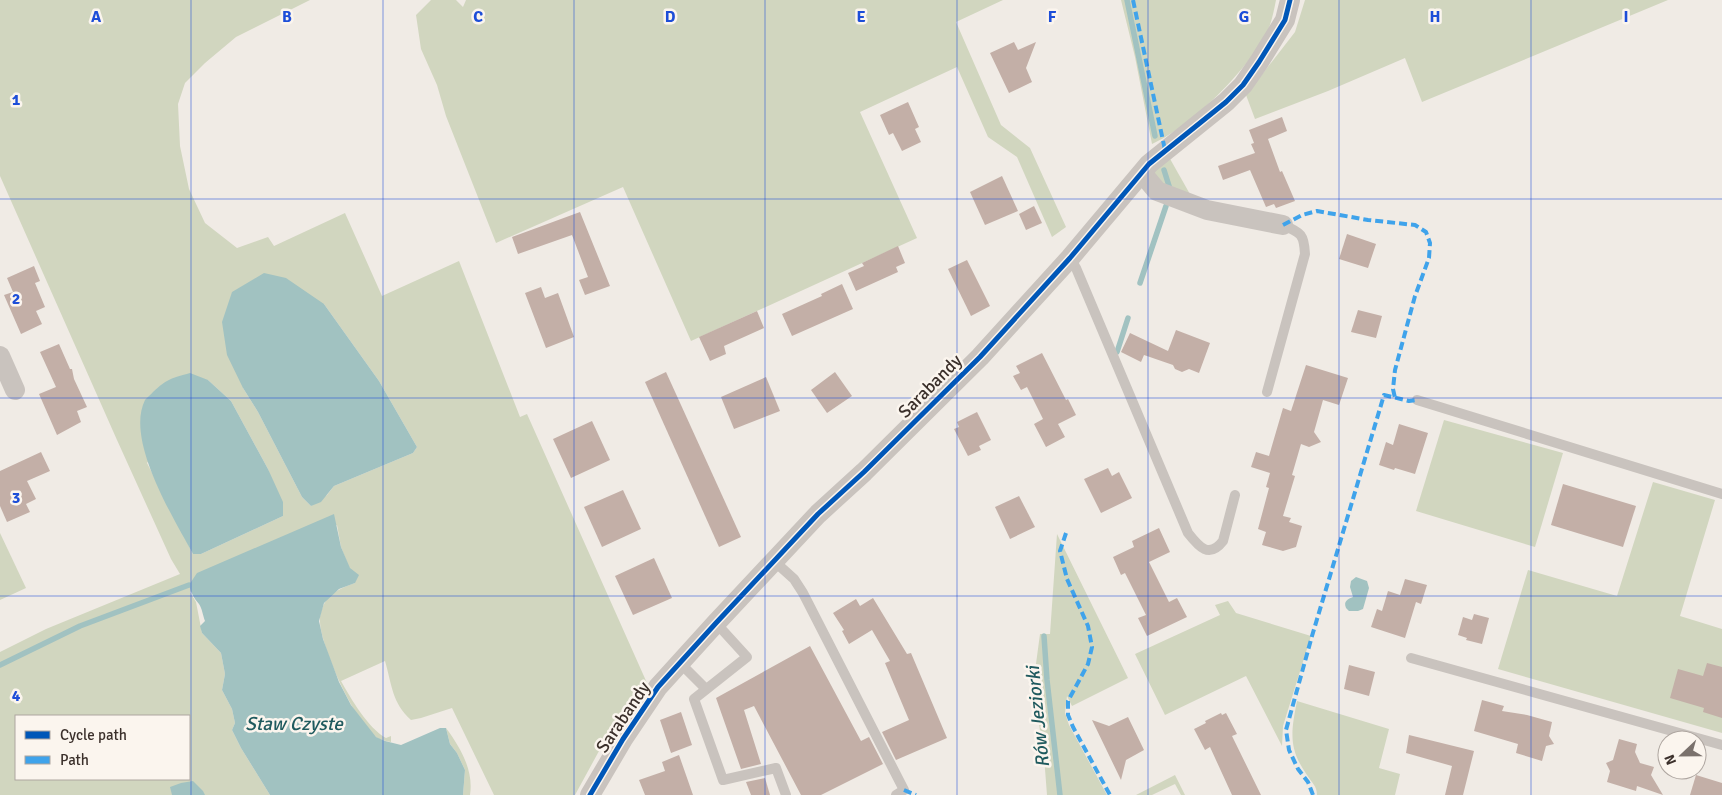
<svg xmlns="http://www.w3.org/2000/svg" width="1722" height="795" font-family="Signika,sans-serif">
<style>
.green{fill:#d1d6bf;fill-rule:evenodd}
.water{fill:#a1c2c1}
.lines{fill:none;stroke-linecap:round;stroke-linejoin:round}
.stream{stroke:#a1c2c1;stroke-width:5.5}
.building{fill:#c3afa7}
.service{stroke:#c9c3be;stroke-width:10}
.minor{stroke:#c9c3be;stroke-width:20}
.quiet{stroke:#3fa3eb;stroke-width:4;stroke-dasharray:8 4;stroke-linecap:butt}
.cycleway-casing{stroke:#fbf5ee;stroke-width:8}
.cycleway{stroke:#0057b8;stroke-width:5}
.grid{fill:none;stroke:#1d4ed8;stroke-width:1;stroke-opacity:0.55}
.labels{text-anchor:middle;stroke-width:5;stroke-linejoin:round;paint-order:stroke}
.street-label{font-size:18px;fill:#3b302b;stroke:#fbf5ee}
.water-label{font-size:19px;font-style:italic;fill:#1f5a5e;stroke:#fbf5ee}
.grid-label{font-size:16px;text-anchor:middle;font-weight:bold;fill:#1d4ed8;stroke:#fbf5ee;stroke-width:5;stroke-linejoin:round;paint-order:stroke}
</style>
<rect width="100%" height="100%" fill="#f0ebe5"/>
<g class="green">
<path d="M0,0H310L236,37L205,63L185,83L178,104L180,146L189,189L205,223L237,248L268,237L274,246L345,213L382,296L459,261L520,417L527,414L647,683L599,751L575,795H494L452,708L421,718L411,720C392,703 392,685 385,661L341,681C351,699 368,728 386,738L391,736V742C386,741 380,740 376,737C355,723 321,647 320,622C319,617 322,608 324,604C330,592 344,587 355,583L341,547L337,525L190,592L196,602L202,633L221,653L225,674L222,690L232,709L235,723L232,730L241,748L270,795H0V652L46,629L180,574L171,559L117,440L0,176ZM324,304L379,381L417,447L413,453L334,486L327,495L311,506L302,497L258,412L243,388ZM208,380L231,401L268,469L283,516L201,554H193L147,463ZM16,716H189V779H16Z"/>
<polygon points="431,0 456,0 463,7 466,0 1003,0 956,22 1001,125 1030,148 1066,227 1052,237 1017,157 988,137 957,67 860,112 917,238 691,341 623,187 496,243 446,116 437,85 421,49 416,15"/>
<path d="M1121,0H1276C1274,10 1272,21 1268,30C1250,68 1191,127 1152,144L1135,57Z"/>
<polygon points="1305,0 1668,0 1422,102 1405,58 1328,91 1255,119 1246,95 1295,32"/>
<polygon points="1169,157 1191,196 1160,187 1151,172"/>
<polygon points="1444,420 1563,453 1535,547 1416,511"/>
<polygon points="1653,482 1715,500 1680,616 1722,629 1722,733 1498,669 1528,570 1617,596"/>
<polygon points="0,533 26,588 0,600"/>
<polygon points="1057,534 1128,678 1072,706 1067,696 1065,713 1069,725 1107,795 1047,795 1044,756 1033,686 1040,634 1050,634"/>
<polygon points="1228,601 1236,613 1311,636 1283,726 1282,746 1246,676 1165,715 1135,654 1220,615 1215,605"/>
<path d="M1297,701L1389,729L1379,768L1400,774L1395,795H1317C1317,786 1312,783 1307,775C1288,748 1291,732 1297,701Z"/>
<path d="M446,728C460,747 474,770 470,795H463L465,770L457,753L450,744Z"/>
<polygon points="1175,775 1185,795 1181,795 1175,784 1152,795 1136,795"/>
</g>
<g class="water">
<polygon points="264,273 286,278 324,304 379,381 417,447 413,453 334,486 321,502 311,506 302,497 258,412 243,388 227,355 222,322 232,292"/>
<path d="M190,373L208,380L231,401L268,469L283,502V516L201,554H193C173,517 125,440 145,400C147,397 151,395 153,392C167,379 172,378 190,373Z"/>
<path d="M334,514L341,547L350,568L359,575L355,583L339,589L324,603L319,621L323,639L339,682L351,705L376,737L385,741L401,745L440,728H446L450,744L457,753L465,770L463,795H270L241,748L232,730L235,723L232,709L222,690L225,674L221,653L202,633L200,626L205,621C203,616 202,608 199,604C194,598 191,593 189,585L197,573Z"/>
<path d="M1356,577L1367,581L1369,588L1363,609L1358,611H1349L1346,608C1343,601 1348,599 1353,597L1350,587L1351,581Z"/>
<polygon points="193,781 203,791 205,795 172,795 170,787 181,783"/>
</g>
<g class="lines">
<g class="stream">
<polyline points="1127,0 1155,136"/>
<polyline points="1164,170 1170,189"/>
<polyline points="1140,283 1166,206"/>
<polyline points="1117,352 1128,318"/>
<polyline points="1044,636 1047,680 1060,795"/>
<polyline points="0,665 80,626 189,585"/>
</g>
</g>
<g class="building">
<polygon points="1014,42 1018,50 1036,42 1026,68 1032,82 1009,93 990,53"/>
<polygon points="908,102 919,127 915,129 921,142 902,151 893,133 889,135 880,115"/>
<polygon points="1282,117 1287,131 1268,139 1280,172 1282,171 1295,201 1276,208 1274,204 1266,207 1250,170 1223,180 1218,166 1255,153 1251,144 1254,143 1249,130"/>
<polygon points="1002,176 1018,211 985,225 970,192"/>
<polygon points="1034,206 1042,223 1026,230 1019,214"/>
<polygon points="580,212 610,286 585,295 579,280 588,277 572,235 518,254 512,237"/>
<polygon points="1347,234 1376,244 1368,268 1339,259"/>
<polygon points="898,246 905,263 896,267 898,272 856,291 848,273 864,266 862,263"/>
<polygon points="967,260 990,306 971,316 948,269"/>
<polygon points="34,266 40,281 35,283 45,307 36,311 42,324 21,334 4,295 13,292 7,278"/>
<polygon points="842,284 853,309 792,336 782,314 822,296 821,294"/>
<polygon points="541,287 545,298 558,293 574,337 546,348 525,293"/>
<polygon points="1358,310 1382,316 1376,338 1351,332"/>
<polygon points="757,311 764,328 724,346 726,354 710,361 699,337"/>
<polygon points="1176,330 1210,343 1199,373 1189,369 1182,372 1175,369 1173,365 1144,355 1141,362 1121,352 1130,333 1168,351"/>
<polygon points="59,344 70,369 72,369 74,379 87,407 77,411 81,422 57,435 39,394 56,387 40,352"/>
<polygon points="1042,353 1066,400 1068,399 1076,415 1058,424 1065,437 1046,447 1034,424 1043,419 1027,387 1021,390 1013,376 1020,373 1016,366"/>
<polygon points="1306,365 1348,378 1339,405 1323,400 1314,432 1321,442 1309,447 1301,444 1292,475 1295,476 1283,516 1291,518 1289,522 1302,526 1296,547 1283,551 1262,545 1266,532 1258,529 1269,488 1266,487 1270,473 1251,467 1256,452 1269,456 1283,408 1291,411"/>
<polygon points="666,372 741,537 719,547 645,382"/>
<polygon points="835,372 852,396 827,413 811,390"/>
<polygon points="766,377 780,411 734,429 721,397"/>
<polygon points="977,412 991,440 979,446 981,450 968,456 954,429 959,427 957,422"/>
<polygon points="592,421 610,460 571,478 553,439"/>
<polygon points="1399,424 1428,433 1415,474 1395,468 1394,470 1379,465 1386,442 1393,445"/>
<polygon points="41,452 50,471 27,481 36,499 26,504 30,512 7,522 0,506 0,471"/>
<polygon points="1108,468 1112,476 1119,472 1132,498 1101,513 1084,479"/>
<polygon points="1563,484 1636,506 1623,547 1551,525"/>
<polygon points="623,490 641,529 602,547 584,507"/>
<polygon points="1019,496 1035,527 1010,539 995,507"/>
<polygon points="1159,528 1170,552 1149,562 1169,602 1177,598 1187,617 1147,636 1138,618 1146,615 1125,573 1121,575 1113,557 1134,547 1132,541"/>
<polygon points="654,558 672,598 633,615 615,576"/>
<polygon points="1405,579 1427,585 1421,604 1416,602 1405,638 1371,627 1377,609 1382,611 1388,591 1400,595"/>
<polygon points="873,598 907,654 911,653 947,738 896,760 882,732 909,720 885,663 890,661 872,630 849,644 842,631 844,630 833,613 856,599 860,606"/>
<polygon points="1474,614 1489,618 1482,644 1466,640 1467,638 1458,635 1463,617 1472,620"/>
<polygon points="810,646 861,741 869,737 883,764 821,795 801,795 754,706 744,710 761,764 741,769 716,698"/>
<polygon points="1707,663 1722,667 1722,718 1703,712 1704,708 1670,698 1678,669 1703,676"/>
<polygon points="1349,665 1375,672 1369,696 1344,689"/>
<polygon points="1482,700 1504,706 1502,711 1527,715 1552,722 1549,736 1554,744 1546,746 1542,761 1516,753 1518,744 1474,731"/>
<polygon points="681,712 692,745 671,753 660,720"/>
<polygon points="1221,713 1222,715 1226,713 1237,734 1232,736 1261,795 1232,795 1210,747 1205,750 1194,729 1206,723 1205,721"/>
<polygon points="1128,717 1144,750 1126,760 1121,780 1092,720 1109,726"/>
<polygon points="1409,735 1474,751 1463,795 1445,795 1452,766 1406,753"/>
<polygon points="1619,739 1637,744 1635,752 1640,763 1654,767 1651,775 1663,795 1637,786 1636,791 1607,782 1610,771 1606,763 1613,760"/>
<polygon points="679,755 693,795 645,795 639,780 665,771 662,762"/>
<polygon points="1696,775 1722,783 1722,795 1690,795"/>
<polygon points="765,778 770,795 751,795 746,782"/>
</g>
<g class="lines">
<g class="service">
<path d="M1070,258L1076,268L1188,533C1199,547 1209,559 1223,541L1235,495"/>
<path d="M1267,392L1305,254C1304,234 1301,233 1283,225"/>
<polyline points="1417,400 1722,494"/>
<polyline points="774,561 794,579 803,593 904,790 896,795"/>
<polyline points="716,623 747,657 694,699 723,780 776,768 786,795"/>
<polyline points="1411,658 1722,745"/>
<polyline points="680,663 706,689"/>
</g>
<g class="minor">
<polyline points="1142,173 1157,191 1207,210 1283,225"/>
<polyline points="0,356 15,390"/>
<polyline points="590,795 623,739 658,687 716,623 818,514 864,472 980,357 1070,258 1149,164 1226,102 1243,85 1259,62 1285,20 1290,0"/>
</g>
<g class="quiet">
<polyline points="1133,0 1165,150"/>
<polyline points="1283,225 1302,215 1317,211 1368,220 1415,225 1426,232 1430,243 1429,258 1415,296 1395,370 1393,389 1395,398"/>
<polyline points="1066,533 1060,551 1067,579 1088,626 1092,647 1088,664 1068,701 1068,715 1073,727 1110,795"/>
<polyline points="904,790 916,795"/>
<polyline points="1313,795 1308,782 1298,769 1289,750 1286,730 1312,636 1384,395 1409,401 1417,400"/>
</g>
<g class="cycleway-casing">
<polyline id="cycleway" points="590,795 623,739 658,687 716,623 818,514 864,472 980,357 1070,258 1149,164 1226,102 1243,85 1259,62 1285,20 1290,0"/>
</g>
<use href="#cycleway" class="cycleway"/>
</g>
<path class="grid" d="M191,0V795M383,0V795M574,0V795M765,0V795M957,0V795M1148,0V795M1339,0V795M1531,0V795M0,199H1722M0,398H1722M0,596H1722"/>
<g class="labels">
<g class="street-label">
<text transform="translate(930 386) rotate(-45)" y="6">Sarabandy</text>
<text transform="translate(623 717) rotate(-56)" y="6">Sarabandy</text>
</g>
<g class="water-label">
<text transform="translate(1037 717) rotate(-96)" y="7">Rów Jeziorki</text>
<text x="294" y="730">Staw Czyste</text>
</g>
</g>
<g class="grid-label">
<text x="96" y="22">A</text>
<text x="287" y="22">B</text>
<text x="478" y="22">C</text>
<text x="670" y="22">D</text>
<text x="861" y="22">E</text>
<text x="1052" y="22">F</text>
<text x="1244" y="22">G</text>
<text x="1435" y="22">H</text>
<text x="1626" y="22">I</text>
<text x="16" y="105">1</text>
<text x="16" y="304">2</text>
<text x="16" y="503">3</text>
<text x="16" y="701">4</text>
</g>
<rect x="15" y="715" width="175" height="65" fill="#fbf5ee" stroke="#aea6a0"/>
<rect x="25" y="731" width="25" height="8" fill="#0057b8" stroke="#aea6a0"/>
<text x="60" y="740" font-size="15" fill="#3b302b">Cycle path</text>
<rect x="25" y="756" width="25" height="8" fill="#3fa3eb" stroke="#aea6a0"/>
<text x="60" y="765" font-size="15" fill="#3b302b">Path</text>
<g transform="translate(1682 755) rotate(248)"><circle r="24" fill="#fbf5ee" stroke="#aea6a0"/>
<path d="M0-4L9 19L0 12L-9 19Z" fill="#7a716c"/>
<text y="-8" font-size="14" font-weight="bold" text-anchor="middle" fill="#3b302b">N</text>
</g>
</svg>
